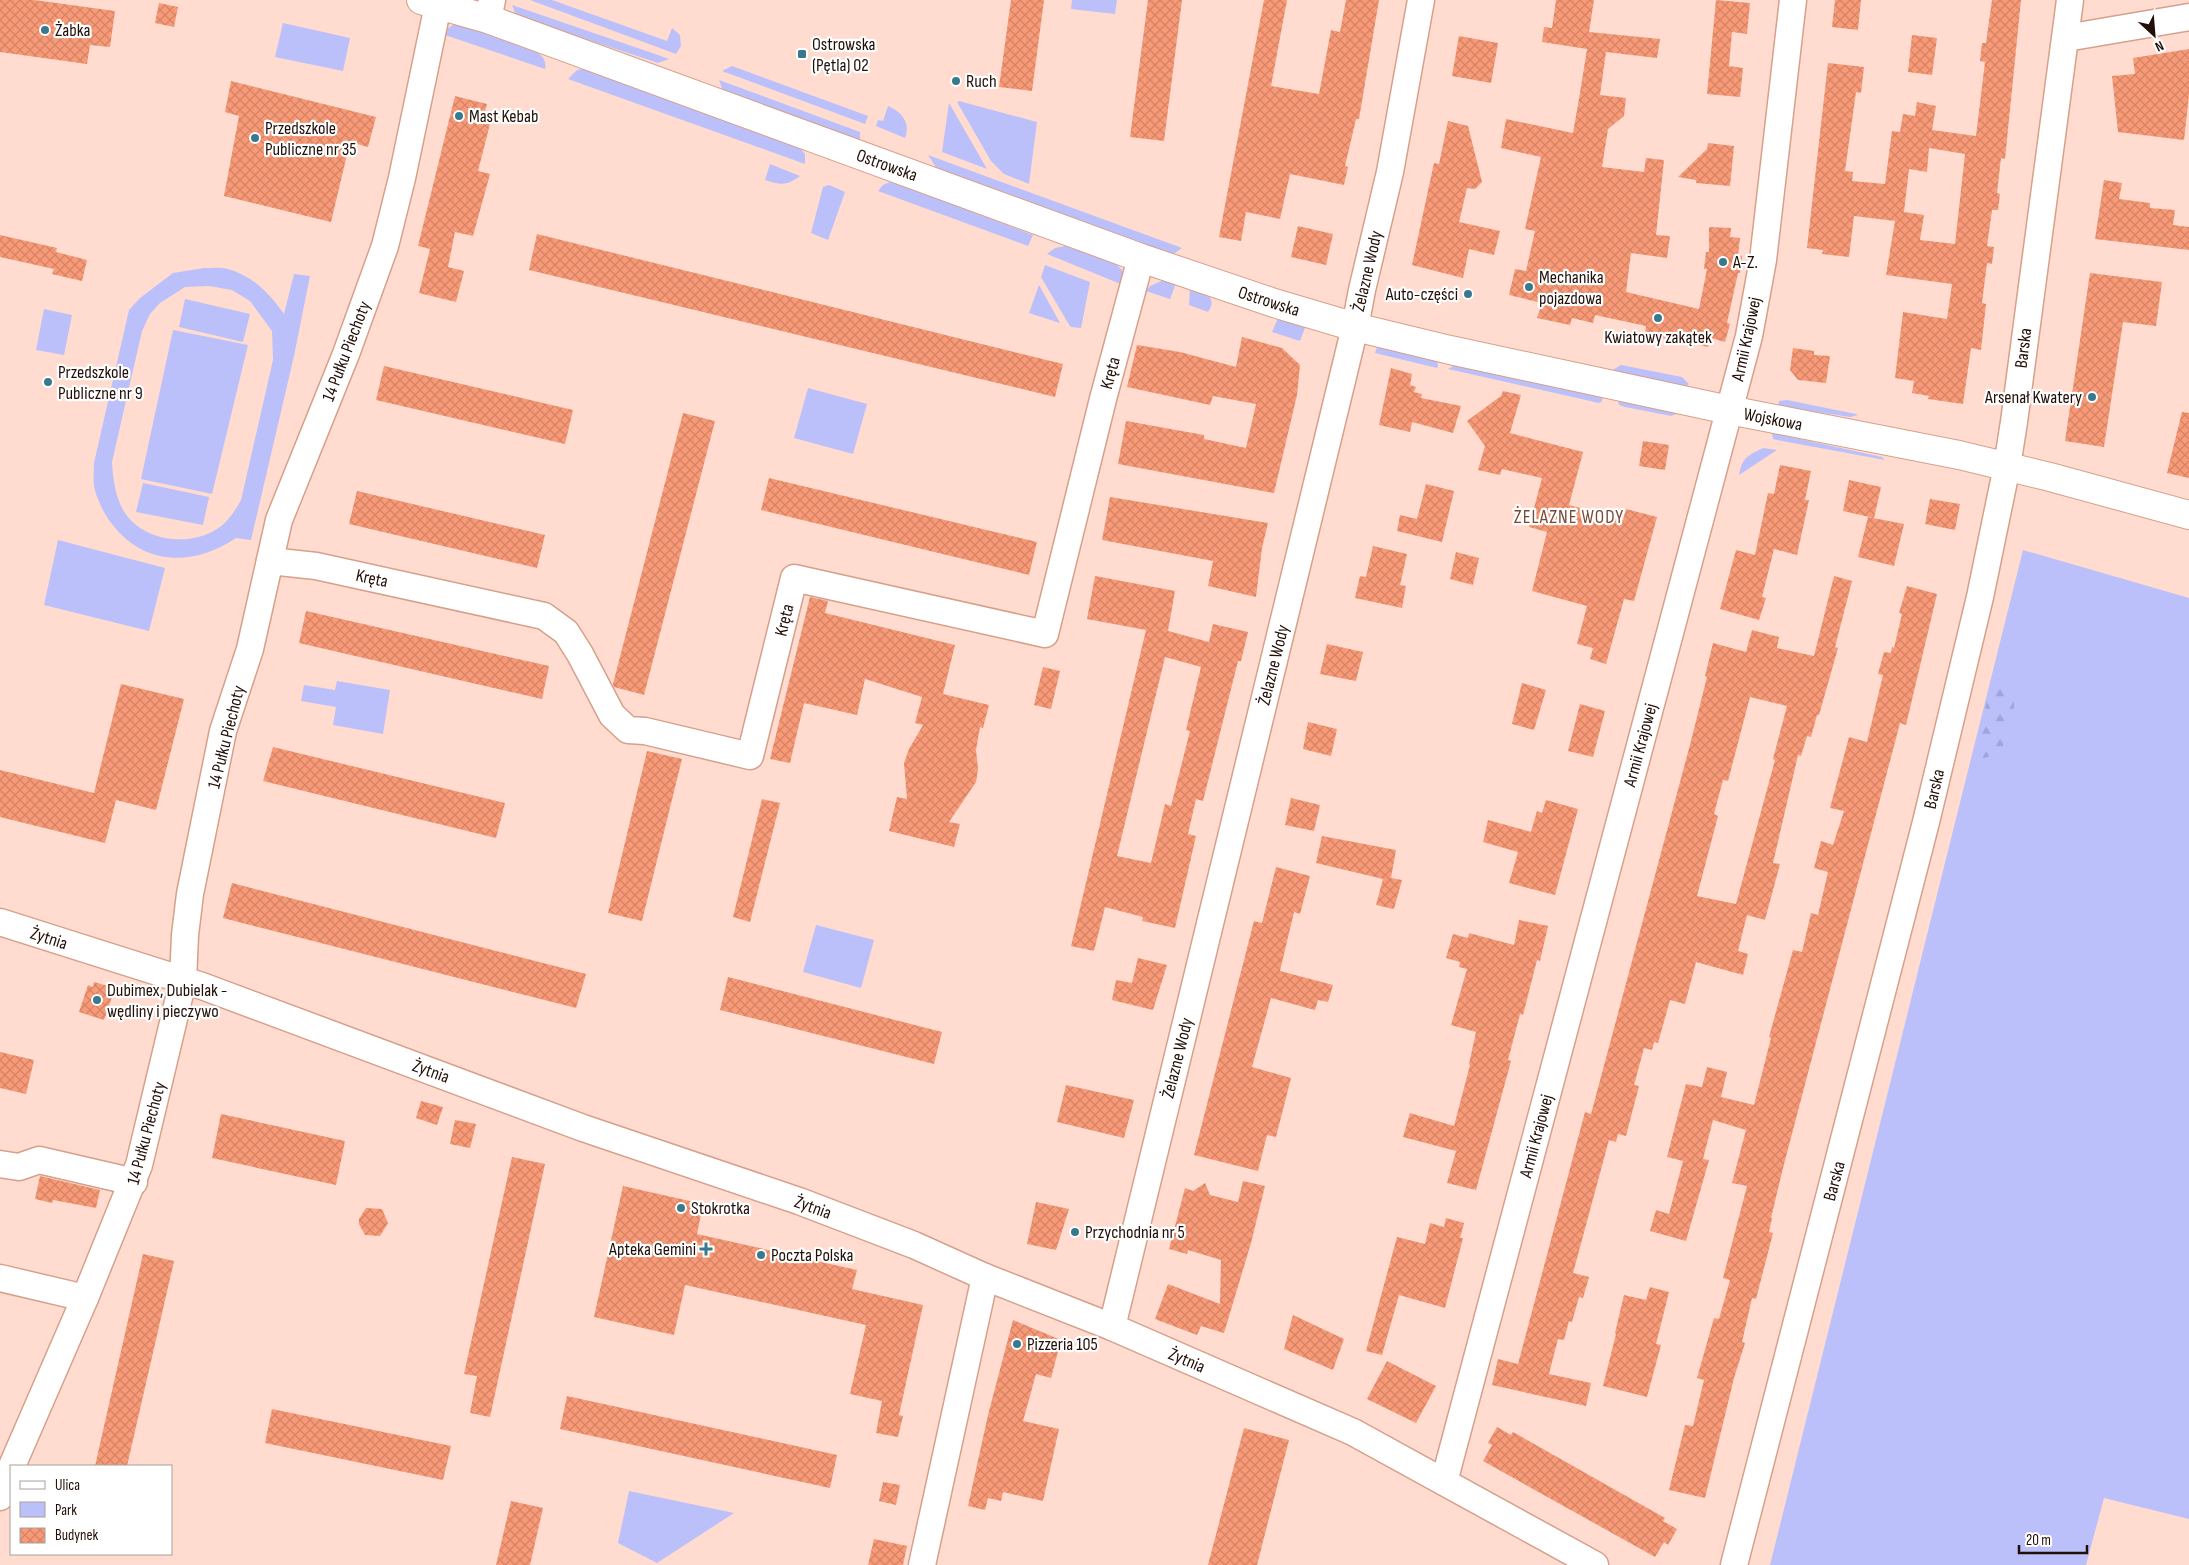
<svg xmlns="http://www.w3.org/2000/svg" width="2189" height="1565" font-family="'Sofia Sans Condensed',sans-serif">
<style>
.green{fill:#bbc0fb;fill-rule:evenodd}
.forest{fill:url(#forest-firs)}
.building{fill:url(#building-cross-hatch);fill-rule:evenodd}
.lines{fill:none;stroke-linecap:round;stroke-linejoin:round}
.street-casing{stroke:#d6a08b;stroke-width:29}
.secondary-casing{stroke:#d6a08b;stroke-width:30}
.street{stroke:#fff;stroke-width:26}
.secondary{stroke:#fff;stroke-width:28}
.poi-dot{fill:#39798d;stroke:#fff;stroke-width:2}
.labels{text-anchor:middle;stroke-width:4.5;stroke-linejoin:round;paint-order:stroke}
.poi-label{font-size:18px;fill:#220f08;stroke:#fff;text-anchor:start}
.street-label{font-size:18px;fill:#220f08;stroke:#fff}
.neighbourhood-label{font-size:19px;letter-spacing:1px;fill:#794937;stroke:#fff}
</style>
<defs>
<pattern id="forest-firs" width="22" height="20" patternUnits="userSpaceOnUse" patternTransform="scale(1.25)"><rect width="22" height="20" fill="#bbc0fb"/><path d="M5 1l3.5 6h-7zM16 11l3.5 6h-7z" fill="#a0a4d6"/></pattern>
<pattern id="building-cross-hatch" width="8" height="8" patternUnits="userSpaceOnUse" patternTransform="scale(1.25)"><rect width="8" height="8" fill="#f89a77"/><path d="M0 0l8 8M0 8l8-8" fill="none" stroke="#d48465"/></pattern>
</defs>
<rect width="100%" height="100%" fill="#ffdccf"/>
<g class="green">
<polygon points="530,0 552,0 667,41 672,28 680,35 681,46 676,54"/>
<polygon points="1072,0 1117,0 1115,14 1071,9"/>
<polygon points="512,5 658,55 669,59 658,63 526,19 516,15"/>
<polygon points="283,23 350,38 343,71 275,57"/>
<path d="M456,23L527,46C536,51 548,57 545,69L442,34L444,31Z"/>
<polygon points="732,66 868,116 865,124 722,71"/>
<polygon points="583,69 799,147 805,154 805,164 568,79 577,70"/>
<polygon points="719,80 860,132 860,141 723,91"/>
<polygon points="959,101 1037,122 1029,184 1004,174 991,161 957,102"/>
<polygon points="949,103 987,169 942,152"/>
<path d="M888,106C902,112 911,123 905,138L876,126L878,120L883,121Z"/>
<polygon points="928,155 1182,248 1172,255 939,172"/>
<path d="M770,164L800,176C787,186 780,185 765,180Z"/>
<polygon points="890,182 897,183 1033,235 1028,246 878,191 883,185"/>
<polygon points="829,185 845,192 828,240 811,233 823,187"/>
<polygon points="1065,246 1115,263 1122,270 1123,285 1047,254 1055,248"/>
<polygon points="1045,265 1090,282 1081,328 1071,327 1068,323 1041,277"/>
<path d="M204,268C212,268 221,267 228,269C253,276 270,294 284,314L294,274L310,276L294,356L251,540L236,538C194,566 145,567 112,524C104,514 97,500 94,486C93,479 94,470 94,463L129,310L140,298L173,273ZM209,286L232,290L250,301L272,331L273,360L241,500C235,511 228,522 217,529C191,546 148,542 128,517C116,503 113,480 112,462L142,331L150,314L160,303L185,287Z"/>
<polygon points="1164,280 1173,282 1175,286 1170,299 1146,291 1150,286"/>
<polygon points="1039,285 1060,323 1029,313"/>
<path d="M1190,288C1203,292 1219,297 1208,312L1189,305Z"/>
<polygon points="185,299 250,314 243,342 179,327"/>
<polygon points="44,309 72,315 64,355 36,350"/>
<polygon points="1278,318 1306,325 1300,341 1272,332"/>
<polygon points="173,330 248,345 212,494 141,479"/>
<polygon points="1377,347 1437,360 1438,366 1437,368 1375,353"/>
<polygon points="1457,364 1601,396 1603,397 1602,401 1599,403 1448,369"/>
<polygon points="1621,365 1682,377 1689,384 1687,386 1611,371"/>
<polygon points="808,388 867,404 853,454 794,438"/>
<polygon points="1618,400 1678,412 1678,413 1671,416 1625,407 1619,405"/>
<polygon points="1787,400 1856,414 1858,415 1850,417 1778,406 1779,401"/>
<polygon points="1772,433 1882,457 1885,460 1777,440 1773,439"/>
<path d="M1763,448L1777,450L1739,475C1742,458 1748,455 1763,448Z"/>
<polygon points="143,483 209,497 203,525 136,512"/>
<polygon points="58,540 165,568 149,631 44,605"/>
<polygon points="2023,550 2189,598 2189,1519 2104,1498 2086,1565 1770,1565"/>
<polygon points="337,681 390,690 383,734 333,725 336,707 301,701 304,685 335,690"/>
<polygon points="816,925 874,940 861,988 803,972"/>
<polygon points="629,1491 734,1513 657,1563 618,1543"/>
</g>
<polygon class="forest" points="1999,684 2015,687 2013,722 2000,753 1984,758 1977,753 1989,689"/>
<g class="building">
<polygon points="0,0 34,0 115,11 110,47 90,45 87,64 0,52"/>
<polygon points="1011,0 1044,0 1032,91 999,87"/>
<polygon points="1148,0 1182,0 1164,141 1130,137"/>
<polygon points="1264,0 1287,0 1271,86 1319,94 1331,30 1340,32 1346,0 1379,0 1359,119 1356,119 1345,166 1348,167 1344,185 1290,174 1280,219 1246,212 1241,241 1219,237"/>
<polygon points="1556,0 1594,0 1589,32 1660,39 1657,58 1606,52 1600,95 1626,98 1624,116 1608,129 1602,167 1644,172 1646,158 1664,160 1656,235 1670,236 1667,258 1631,253 1626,292 1699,309 1707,269 1704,269 1706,252 1709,252 1709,227 1731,228 1730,237 1740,238 1738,255 1742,256 1740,273 1738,273 1727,323 1730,324 1725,342 1711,338 1708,347 1680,340 1679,342 1645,334 1646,326 1595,315 1593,323 1572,318 1570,325 1537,318 1542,303 1509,295 1515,269 1526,271 1535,231 1525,229 1541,157 1501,148 1506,119 1573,133 1580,93 1587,49 1542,42 1544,27 1552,28"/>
<polygon points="1716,0 1750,3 1747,34 1732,32 1729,66 1743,68 1740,97 1707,94"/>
<polygon points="1835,0 1861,0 1858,30 1832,27"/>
<path d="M1992,0H2021L2005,159L2001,158L1997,193L2000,194L1998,210H1992L1987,246L1994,247L1992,264L1987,263L1982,303L1986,304L1981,350L1971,348L1963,404L1928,399L1929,396L1912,393L1914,381L1895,378L1903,312L1947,319L1952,284L1886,275L1895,221L1854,216L1849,257L1822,254L1823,250L1807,248L1828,63L1864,67L1861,93L1856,92L1845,171L1853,172L1852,181L1885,184L1892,131L1900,132L1903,114L1915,116L1917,102L1936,106L1932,130L1976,136L1985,62L1980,61L1982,43H1986ZM1929,148L1965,154L1955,244L1920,240L1924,215L1904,212L1909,169L1927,172Z"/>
<polygon points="159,3 178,7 174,27 155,23"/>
<polygon points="1912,35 1937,38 1932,75 1908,72"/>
<polygon points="1459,36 1498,43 1491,83 1452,76"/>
<polygon points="2189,49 2189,95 2184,140 2118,132 2112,76 2135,74 2133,58"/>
<polygon points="231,81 376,117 368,147 350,142 331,222 224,196 239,116 225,112"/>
<polygon points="455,96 487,104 482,122 490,124 478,171 490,174 473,236 455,232 448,267 464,271 456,302 419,293 430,249 418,246"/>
<polygon points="1448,121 1468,126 1482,182 1475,189 1467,188 1459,222 1500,231 1494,255 1469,249 1463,278 1412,265 1434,163 1439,164"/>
<polygon points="1708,143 1734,146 1730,186 1696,183 1696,180 1678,177 1707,149"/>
<polygon points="2104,180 2122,183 2119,199 2150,203 2150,208 2175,210 2173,225 2189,227 2189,250 2095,239"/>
<polygon points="1298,226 1333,234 1326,265 1291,257"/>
<polygon points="537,234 1063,364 1055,397 529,270"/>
<polygon points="0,235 57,248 56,252 87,260 82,281 52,274 54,269 0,257"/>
<polygon points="2090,273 2162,282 2156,326 2123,322 2104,447 2065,441"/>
<polygon points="1242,337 1282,348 1300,365 1297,395 1274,493 1118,464 1126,421 1204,435 1204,439 1246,448 1256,404 1213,396 1210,405 1127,387 1137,345 1180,352 1236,367"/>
<polygon points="1793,348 1814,351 1814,355 1830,356 1826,383 1798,380 1790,370"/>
<polygon points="384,366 573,410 565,444 376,400"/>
<polygon points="1391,368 1412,374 1410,385 1416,387 1414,392 1422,394 1421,398 1461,406 1453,433 1412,422 1410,432 1379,425"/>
<polygon points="1503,391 1521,395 1510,433 1583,452 1569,505 1623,520 1626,509 1657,517 1634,601 1624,599 1606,664 1590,659 1593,648 1577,644 1587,606 1532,591 1547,532 1529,527 1542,478 1502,469 1500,475 1478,470 1485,446 1467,421 1501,396"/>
<polygon points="2182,412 2189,413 2189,478 2167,473"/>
<polygon points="683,413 715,421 644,695 614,687 613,684"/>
<polygon points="1643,441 1669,445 1665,470 1639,466"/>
<polygon points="1780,465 1811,471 1805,500 1809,500 1797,555 1774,549 1762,597 1766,598 1759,620 1720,609 1736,550 1755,555 1768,493 1774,494"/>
<polygon points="769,478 1037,542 1029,575 761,510"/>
<polygon points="1849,480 1881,487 1874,518 1843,511"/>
<polygon points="1426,484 1454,491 1442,542 1397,531 1400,515 1417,519"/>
<polygon points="357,491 545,535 537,568 349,524"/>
<polygon points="1110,497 1268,523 1262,548 1256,597 1208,586 1213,561 1102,540"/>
<polygon points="1930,499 1960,504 1955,530 1925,524"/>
<polygon points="1868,517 1904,524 1894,566 1858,557"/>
<polygon points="1373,546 1407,554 1400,585 1406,586 1402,608 1355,598 1360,576 1366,577"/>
<polygon points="1456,552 1479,558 1473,585 1450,579"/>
<path d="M1095,576L1175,591L1168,631L1209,642L1213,624L1248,632L1241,661H1238L1203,801L1196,799L1188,834L1196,836L1175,928L1142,921L1143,917L1105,907L1094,951L1071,946L1146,630L1087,619ZM1165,657L1201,667L1186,730L1190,731L1171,806L1165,804L1151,863L1117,856Z"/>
<path d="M1834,576L1852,581L1835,647L1838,648L1819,715H1817L1811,737L1807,736L1801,756L1798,755L1773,863L1780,864L1765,920L1747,915L1738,951L1748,954L1743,975L1696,962L1685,1004L1670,1000L1658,1043L1654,1042L1652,1050L1644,1048L1634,1085L1639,1086L1626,1136L1618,1134L1616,1142L1609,1140L1573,1273L1589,1277L1583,1298L1579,1297L1572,1322L1569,1321L1564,1340L1558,1339L1549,1374L1591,1383L1586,1406L1492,1385L1498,1359L1518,1364L1585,1112L1591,1114L1691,741L1707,677L1705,676L1713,643L1746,652L1752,630L1779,637L1777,648L1814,656ZM1750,697L1787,706L1773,759L1775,760L1736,904L1697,896L1718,816L1714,814L1723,780L1728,781Z"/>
<polygon points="1907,586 1937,594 1906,725 1900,723 1783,1168 1771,1218 1772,1218 1769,1232 1773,1233 1756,1299 1752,1298 1742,1342 1745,1343 1734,1378 1705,1498 1669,1490 1685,1425 1693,1426 1704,1380 1697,1378 1714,1318 1719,1319 1730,1280 1723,1278 1747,1186 1732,1183 1746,1130 1713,1120 1703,1159 1709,1160 1686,1241 1650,1231 1656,1210 1669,1214 1683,1161 1667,1157 1686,1084 1702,1087 1707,1067 1727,1072 1721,1097 1754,1105 1771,1038 1769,1037 1793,950 1802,952 1811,913 1818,915 1828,872 1814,868 1821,841 1833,845 1844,811 1830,808 1849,737 1867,742 1883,675 1878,674 1884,652 1891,653 1892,647 1894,648 1902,614 1899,613"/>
<polygon points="810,597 828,601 825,613 955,645 943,694 989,705 983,728 980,727 976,750 978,769 976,782 949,822 960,824 954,847 889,831 897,797 907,799 904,763 909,749 923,725 915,723 922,697 865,679 857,715 804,703 790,763 770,759"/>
<polygon points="306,611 549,666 542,699 299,643"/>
<polygon points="1327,644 1363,652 1356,681 1320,674"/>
<polygon points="1043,667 1060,671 1051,709 1034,705"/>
<polygon points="1522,683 1546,690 1534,730 1512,724"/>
<polygon points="121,684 184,699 156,810 116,800 105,843 0,817 0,770 94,793"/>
<polygon points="1580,704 1605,711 1593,757 1568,751"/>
<polygon points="1308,722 1337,729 1331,756 1303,749"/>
<polygon points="273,747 505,803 496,838 263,781"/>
<polygon points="647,751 682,759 642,921 608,913"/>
<polygon points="1291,798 1320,805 1314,831 1285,825"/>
<polygon points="762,799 780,803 750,922 733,917"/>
<polygon points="1546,800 1578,809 1555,895 1509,883 1518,852 1483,842 1488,820 1531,832 1537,811 1542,813"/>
<polygon points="1322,836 1396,850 1391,878 1402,880 1394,909 1376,905 1383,879 1316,863"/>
<polygon points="1276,867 1310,876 1300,914 1294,912 1280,971 1333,985 1328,1002 1318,1000 1315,1010 1271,998 1252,1067 1291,1078 1276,1137 1267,1135 1258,1171 1194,1155 1254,921 1262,923"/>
<polygon points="232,883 586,974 576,1008 223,918"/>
<polygon points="1519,920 1548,926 1540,961 1537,960 1523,1015 1520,1014 1508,1060 1511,1061 1476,1190 1447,1183 1456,1151 1403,1137 1410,1113 1454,1126 1470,1065 1469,1064 1476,1032 1451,1025 1467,969 1459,967 1460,962 1446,958 1453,934 1468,938 1469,933 1514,945"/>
<polygon points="1138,958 1167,965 1153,1010 1112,1000 1116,980 1132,983"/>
<polygon points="728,977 942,1032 934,1064 720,1010"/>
<polygon points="94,982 115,988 104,1020 79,1012 88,985 93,987"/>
<polygon points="0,1052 34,1060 26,1094 0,1088"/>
<polygon points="1066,1085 1134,1100 1124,1138 1057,1122"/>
<polygon points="421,1101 443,1107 437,1125 416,1118"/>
<polygon points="221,1114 345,1141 336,1185 212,1158"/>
<polygon points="455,1120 476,1124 470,1148 450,1144"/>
<polygon points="512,1157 545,1164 490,1417 470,1413 477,1376 464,1374"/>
<polygon points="40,1176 100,1190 96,1208 53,1200 52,1203 35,1199"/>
<polygon points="1243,1181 1265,1186 1251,1243 1224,1333 1201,1326 1197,1335 1155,1319 1168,1284 1220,1304 1221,1260 1188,1250 1187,1254 1169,1249 1185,1188 1193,1191 1205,1183 1210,1195 1238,1202"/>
<polygon points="623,1186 703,1204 697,1234 857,1270 852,1289 923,1305 899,1415 903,1416 898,1437 876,1433 882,1401 850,1394 866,1325 685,1285 674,1335 594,1317"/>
<polygon points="1036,1202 1069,1209 1056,1250 1027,1244"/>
<polygon points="366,1208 382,1209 388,1223 380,1236 365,1235 359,1224 359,1219"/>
<polygon points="1446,1218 1464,1223 1460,1238 1463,1238 1445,1308 1399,1295 1382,1355 1366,1351 1397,1237 1425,1244 1430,1223 1444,1227"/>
<polygon points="143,1254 174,1261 127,1466 95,1466"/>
<polygon points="1650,1287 1669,1292 1656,1344 1661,1345 1647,1397 1603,1386 1616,1334 1615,1333 1624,1295 1646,1300"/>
<polygon points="1293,1315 1344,1339 1333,1370 1284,1349"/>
<polygon points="1013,1320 1061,1340 1051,1378 1036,1374 1023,1421 1059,1429 1043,1501 1003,1492 1001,1501 988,1498 985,1510 968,1506 988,1415"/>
<polygon points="1387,1361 1436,1386 1416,1423 1367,1399"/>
<polygon points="567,1396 837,1455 830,1488 560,1429"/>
<polygon points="272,1409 451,1446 443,1480 265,1443"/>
<polygon points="1497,1427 1511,1435 1513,1432 1665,1518 1663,1521 1677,1529 1668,1545 1664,1542 1655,1557 1483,1461 1492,1445 1488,1443"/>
<polygon points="1244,1428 1289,1440 1257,1565 1208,1565"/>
<polygon points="883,1482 900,1485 896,1505 879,1501"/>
<polygon points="511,1501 543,1508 530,1565 496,1565"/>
<polygon points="874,1539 907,1546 903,1565 868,1565"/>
</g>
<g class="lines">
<g class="street-casing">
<g id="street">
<polyline points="488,19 492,0"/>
<polyline points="2066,38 2189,17"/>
<polyline points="270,561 316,566 544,616 566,632 580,654 612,715 628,730 645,731 750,756 794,578 1045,634 1103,399 1141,258"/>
<polyline points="0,922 202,986 583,1128 799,1201 914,1245 985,1277 1112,1327 1353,1432 1595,1565"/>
<polyline points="0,1164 19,1167 39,1160 134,1182"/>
<polyline points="0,1278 85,1298"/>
<polyline points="1112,1327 1355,327 1362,290 1390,172 1421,0"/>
<polyline points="12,1466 85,1298 139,1165 183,981 185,935 190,894 223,731 250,649 279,520 346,354 385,246 402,178 438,5"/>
<polyline points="1444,1482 1749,336 1763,260 1793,0"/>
<polyline points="0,1497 11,1469"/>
<polyline points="922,1565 985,1277"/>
<polyline points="1734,1565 1926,822 1980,597 2007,466 2014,422 2070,0"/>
</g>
</g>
<g class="secondary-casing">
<polyline id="secondary" points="421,0 488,19 1141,258 1274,303 1355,327 1450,350 1729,410 1959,455 2050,477 2189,515"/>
</g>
<use href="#street" class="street"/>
<use href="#secondary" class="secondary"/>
</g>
<g class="poi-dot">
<circle cx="45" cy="30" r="5"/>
<rect x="797" y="49" width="10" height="10" rx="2.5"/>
<circle cx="956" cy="81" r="5"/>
<circle cx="459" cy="116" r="5"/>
<circle cx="255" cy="138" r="5"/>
<circle cx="1723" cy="262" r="5"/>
<circle cx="1529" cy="287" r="5"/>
<circle cx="1468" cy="294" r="5"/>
<circle cx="1658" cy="318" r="5"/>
<circle cx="48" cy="382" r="5"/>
<circle cx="2092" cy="397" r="5"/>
<circle cx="97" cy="1000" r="5"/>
<circle cx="681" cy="1208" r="5"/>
<circle cx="1075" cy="1232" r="5"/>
<path d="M703.5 1241.5h5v5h5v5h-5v5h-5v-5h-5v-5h5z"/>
<circle cx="761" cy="1255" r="5"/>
<circle cx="1017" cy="1344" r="5"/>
</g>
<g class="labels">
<g class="poi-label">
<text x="55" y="36">Żabka</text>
<text x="812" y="50">Ostrowska<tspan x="812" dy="21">(Pętla) 02</tspan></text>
<text x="966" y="87">Ruch</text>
<text x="469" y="122">Mast Kebab</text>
<text x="265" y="134">Przedszkole<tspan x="265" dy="21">Publiczne nr 35</tspan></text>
<text x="1733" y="268">A-Z.</text>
<text x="1539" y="283">Mechanika<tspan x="1539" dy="21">pojazdowa</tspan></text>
<text x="1458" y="300" text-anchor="end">Auto-części</text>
<text x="1658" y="343" text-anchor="middle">Kwiatowy zakątek</text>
<text x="58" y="378">Przedszkole<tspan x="58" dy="21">Publiczne nr 9</tspan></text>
<text x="2082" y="403" text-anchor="end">Arsenał Kwatery</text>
<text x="107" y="996">Dubimex, Dubielak -<tspan x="107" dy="21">wędliny i pieczywo</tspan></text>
<text x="691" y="1214">Stokrotka</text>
<text x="1085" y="1238">Przychodnia nr 5</text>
<text x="696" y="1255" text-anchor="end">Apteka Gemini</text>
<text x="771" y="1261">Poczta Polska</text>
<text x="1027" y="1350">Pizzeria 105</text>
</g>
<g class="street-label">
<text transform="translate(887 165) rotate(20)" y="6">Ostrowska</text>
<text transform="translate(1367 271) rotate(-77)" y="6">Żelazne Wody</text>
<text transform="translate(1269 301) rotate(18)" y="6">Ostrowska</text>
<text transform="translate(1746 339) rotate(-78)" y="6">Armii Krajowej</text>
<text transform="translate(2023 348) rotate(-83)" y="6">Barska</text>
<text transform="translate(346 351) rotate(-69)" y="6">14 Pułku Piechoty</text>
<text transform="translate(1110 373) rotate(-75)" y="6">Kręta</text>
<text transform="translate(1773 419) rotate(11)" y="6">Wojskowa</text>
<text transform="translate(372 578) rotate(12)" y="6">Kręta</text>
<text transform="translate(784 620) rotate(-76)" y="6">Kręta</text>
<text transform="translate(1273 665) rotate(-76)" y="6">Żelazne Wody</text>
<text transform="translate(226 737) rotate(-76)" y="6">14 Pułku Piechoty</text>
<text transform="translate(1640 745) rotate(-75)" y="6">Armii Krajowej</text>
<text transform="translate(1934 789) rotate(-77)" y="6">Barska</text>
<text transform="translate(49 938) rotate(18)" y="6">Żytnia</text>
<text transform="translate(1177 1058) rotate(-76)" y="6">Żelazne Wody</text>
<text transform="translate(431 1071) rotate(20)" y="6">Żytnia</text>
<text transform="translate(146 1133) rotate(-75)" y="6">14 Pułku Piechoty</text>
<text transform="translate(1536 1136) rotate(-75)" y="6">Armii Krajowej</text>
<text transform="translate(1834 1181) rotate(-75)" y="6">Barska</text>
<text transform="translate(813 1207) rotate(20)" y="6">Żytnia</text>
<text transform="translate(1187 1360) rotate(23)" y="6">Żytnia</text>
</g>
<g class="neighbourhood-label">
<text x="1569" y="523">ŻELAZNE WODY</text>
</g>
</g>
<rect x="10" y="1465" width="162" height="90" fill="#ffffff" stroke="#a79f9c"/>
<rect x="20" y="1481" width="25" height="8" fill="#ffffff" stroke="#a79f9c"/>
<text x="55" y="1490" font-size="15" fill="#220f08">Ulica</text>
<rect x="20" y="1502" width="25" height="15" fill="#bbc0fb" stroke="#a79f9c"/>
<text x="55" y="1515" font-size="15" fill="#220f08">Park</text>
<rect x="20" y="1528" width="25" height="15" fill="url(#building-cross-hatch)" stroke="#a79f9c"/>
<text x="55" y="1540" font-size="15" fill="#220f08">Budynek</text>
<g transform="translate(2154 35) rotate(154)" stroke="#ffffff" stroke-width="4" paint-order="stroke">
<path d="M0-4L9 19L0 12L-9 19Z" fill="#220f08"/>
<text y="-8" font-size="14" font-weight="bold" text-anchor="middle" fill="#220f08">N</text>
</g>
<path d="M2019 1545v8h68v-8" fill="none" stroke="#220f08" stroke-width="2.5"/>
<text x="2026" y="1545" font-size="15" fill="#220f08" stroke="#ffffff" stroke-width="4" paint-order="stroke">20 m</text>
</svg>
